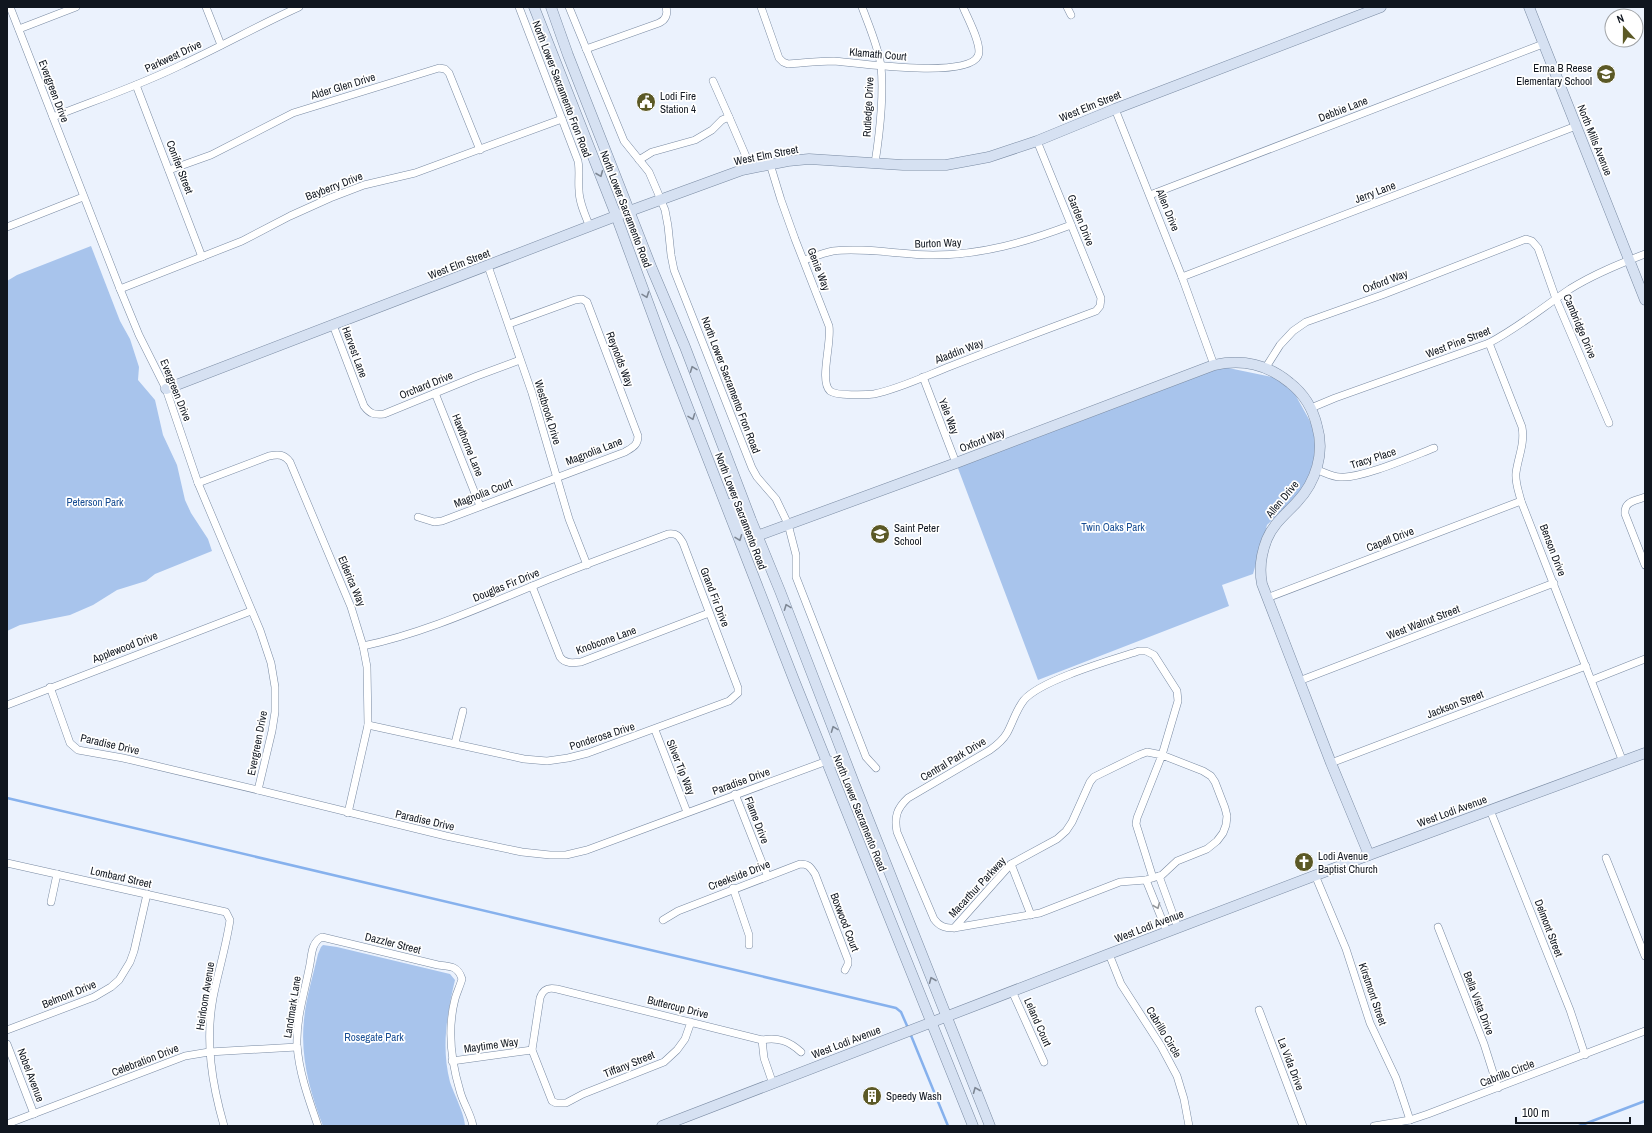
<svg xmlns="http://www.w3.org/2000/svg" width="1652" height="1133" font-family="'Archivo Narrow',sans-serif">
<style>
.green{fill:#a8c4ec}
.lines{fill:none;stroke-linecap:round;stroke-linejoin:round}
.stream{stroke:#86b1ed;stroke-width:2.5}
.street-casing{stroke:#798aa2;stroke-width:8}
.secondary-casing{stroke:#798aa2;stroke-width:11}
.street{stroke:#fff;stroke-width:7}
.secondary{stroke:#d6e1f2;stroke-width:10}
.oneway{stroke:#7d8693}
.oneway2{stroke:#93969a}
.labels{text-anchor:middle;stroke-width:3.5;stroke-linejoin:round;paint-order:stroke}
.street-label{font-size:11px;fill:#10161f;stroke:#fff}
.poi-label{font-size:11px;fill:#10161f;stroke:#fff;text-anchor:start}
.park-label{font-size:11px;fill:#174d93;stroke:#fff}
</style>
<rect width="100%" height="100%" fill="#ebf2fd"/>
<g class="green">
<polygon points="91,246 120,321 130,339 139,367 138,380 155,400 163,435 177,465 185,500 191,513 208,539 212,551 155,574 146,581 117,590 93,605 70,615 20,625 7,631 7,281 17,275"/>
<polygon points="1214,365 1287,380 1320,439 1308,487 1267,525 1253,574 1222,585 1229,606 1038,680 956,463"/>
<path d="M323,945L337,947L450,974L455,980C447,1014 441,1047 450,1082C454,1094 465,1115 465,1126H323C310,1092 300,1057 304,1020C306,998 313,976 318,954L321,947Z"/>
</g>
<g class="lines">
<g class="stream">
<polyline points="7,798 896,1008 901,1012 908,1028"/>
<polyline points="910,1033 948,1126"/>
<polyline points="1579,1126 1645,1101"/>
</g>
<g class="street-casing">
<g id="street">
<polyline points="10,7 120,289 139,335 166,389 198,483 260,630 271,663 275,687 275,712 272,731 258,790"/>
<polyline points="206,7 221,45"/>
<path d="M519,7L578,161C580,171 578,180 579,190C579,202 585,215 590,227"/>
<polyline points="569,7 624,141 649,172 658,193 665,210 668,226 671,255 674,270 752,468 757,477 776,499 788,524 796,555 796,577 866,757 876,768"/>
<path d="M761,7L779,58L783,62L788,64C803,63 819,61 834,61C858,63 967,79 978,56C983,46 967,17 963,7"/>
<path d="M862,7C869,26 878,46 881,66C884,98 880,131 875,163"/>
<polyline points="1067,7 1071,15"/>
<polyline points="19,29 76,7"/>
<path d="M586,49L659,23C666,20 668,14 666,7"/>
<polyline points="136,85 202,257"/>
<polyline points="1115,109 1182,277 1214,365"/>
<path d="M53,117C96,100 141,85 183,64C222,46 259,25 299,7"/>
<polyline points="729,117 751,168"/>
<polyline points="639,160 652,152 695,140 712,130 722,120 729,117 713,81"/>
<path d="M770,164L781,200L795,239L829,326C832,342 819,381 830,391C836,396 866,395 874,394C899,389 928,375 951,366C999,347 1048,329 1096,311L1100,306L1101,298L1037,141"/>
<polyline points="169,170 211,155 293,113 439,68 445,69 449,73 480,150"/>
<polyline points="1150,195 1543,44"/>
<polyline points="7,227 83,197"/>
<path d="M804,260C813,257 823,253 833,251C864,247 901,255 933,255C982,255 1026,242 1071,225"/>
<polyline points="488,266 532,393 569,519 587,565"/>
<polyline points="1182,277 1576,126"/>
<polyline points="120,289 242,241 290,216 330,198 364,185 415,173 562,119"/>
<path d="M333,325L364,406C370,414 374,415 384,414L477,376L520,360"/>
<path d="M1489,343L1522,427C1525,444 1518,457 1516,473C1515,483 1519,492 1521,501L1623,762"/>
<polyline points="1267,367 1268,364 1280,345 1293,331 1306,322 1382,295 1526,239 1532,241 1538,248 1556,299 1609,423"/>
<polyline points="923,377 956,463"/>
<polyline points="435,393 480,506"/>
<path d="M1311,408L1335,398L1489,343C1518,328 1543,307 1570,289C1594,274 1619,264 1645,254"/>
<path d="M1317,470C1324,472 1332,477 1340,477C1361,479 1413,456 1434,448"/>
<path d="M198,483L269,456C278,454 284,454 290,462L351,607L363,646L367,667L368,725L348,813"/>
<path d="M1645,497C1635,501 1624,501 1625,514L1645,565"/>
<path d="M418,517L434,522L442,521L625,452C633,447 638,445 638,436L587,302L582,299L575,300L509,324"/>
<path d="M532,586L560,657C565,664 573,663 581,662L709,613"/>
<polyline points="1267,598 1521,501"/>
<path d="M363,646C430,632 494,601 557,576C594,561 631,548 668,534C677,533 679,536 683,543L738,688V693L729,701L588,753L568,758L547,761L524,759L368,725"/>
<polyline points="1592,680 1645,659"/>
<polyline points="1299,681 1554,583"/>
<polyline points="50,687 70,743 78,750 123,758 258,790 446,836 522,852 550,855 566,855 587,850 827,761"/>
<polyline points="7,705 251,611"/>
<polyline points="655,730 687,812"/>
<polyline points="455,743 463,711"/>
<polyline points="1331,763 1586,666"/>
<polyline points="735,794 767,875"/>
<polyline points="1490,810 1570,1010 1585,1055"/>
<polyline points="1606,858 1645,956"/>
<path d="M7,863L226,912L230,920C226,947 218,972 213,998C205,1042 212,1084 224,1126"/>
<polyline points="1011,864 1031,915"/>
<polyline points="1315,875 1346,949 1370,1023 1396,1078 1410,1120"/>
<polyline points="1159,876 1178,928"/>
<polyline points="1146,880 1167,932"/>
<polyline points="733,888 749,935 749,945"/>
<polyline points="51,902 57,874"/>
<path d="M663,920L678,911L800,864C809,864 810,867 815,874L848,960V964L845,970"/>
<polyline points="1438,927 1484,1044 1498,1088"/>
<path d="M954,928L1011,864L1057,839L1066,831L1072,822L1090,782L1094,777L1139,755L1147,752L1162,755L1203,771L1211,776L1215,782L1225,808L1227,816L1226,825L1223,833L1217,841L1207,849L1177,861L1162,875L1146,880L1120,882L1040,913L954,928C944,928 939,926 934,919L897,832C894,817 897,808 908,798L990,750C997,745 1003,740 1007,733C1013,722 1016,710 1024,700C1041,680 1111,660 1139,651H1146L1154,655L1177,691L1178,701L1162,755L1137,818L1136,824L1153,878"/>
<polyline points="1109,954 1121,984 1161,1046 1177,1076 1184,1099 1189,1126"/>
<polyline points="1012,991 1044,1062"/>
<polyline points="1259,1010 1303,1126"/>
<path d="M691,1022L685,1039L677,1050L664,1062L583,1094L566,1103H556L552,1101L532,1050L540,998C543,989 548,987 557,989L762,1040C778,1037 789,1041 801,1052"/>
<polyline points="7,1030 94,997 111,987 119,980 130,962 134,951 147,894"/>
<polyline points="762,1040 764,1058 773,1084"/>
<polyline points="7,1044 34,1114"/>
<polyline points="452,1061 532,1050"/>
<polyline points="7,1124 185,1056 209,1052 297,1047"/>
<path d="M318,1126C309,1100 299,1073 297,1045C296,1020 304,994 309,969C312,958 310,943 322,937L438,965C450,966 458,966 462,979C460,986 457,992 455,999C447,1030 451,1061 460,1091C463,1103 471,1114 473,1126"/>
<polyline points="1374,1126 1410,1120 1428,1114 1645,1031"/>
</g>
</g>
<g class="secondary-casing">
<g id="secondary">
<polyline points="534,7 614,210 667,354 794,680 973,1126"/>
<polyline points="551,7 568,55 652,269 685,347 751,520 780,591 854,783 990,1126"/>
<polyline points="1529,7 1645,300"/>
<polyline points="166,389 616,216 742,170 788,161 809,159 903,165 946,165 989,157 1037,141 1115,109 1381,7"/>
<path d="M732,503L746,533L757,536L956,463L1214,365C1243,359 1267,364 1290,383C1304,394 1313,409 1317,426C1325,453 1316,482 1297,502C1286,514 1273,524 1267,539C1261,554 1259,569 1262,584L1331,763L1369,855"/>
<polyline points="827,761 840,763 848,773"/>
<polyline points="662,1126 1109,954 1369,855 1645,753"/>
</g>
</g>
<use href="#street" class="street"/>
<use href="#secondary" class="secondary"/>
</g>
<defs><path id="oneway-chevron" d="M-2-3.5L2.5 0L-2 3.5" fill="none" stroke-width="1.6" stroke-linecap="round" stroke-linejoin="round"/></defs>
<g class="oneway">
<use href="#oneway-chevron" transform="translate(600 174) rotate(68)"/>
<use href="#oneway-chevron" transform="translate(646 295) rotate(70)"/>
<use href="#oneway-chevron" transform="translate(693 369) rotate(-111)"/>
<use href="#oneway-chevron" transform="translate(692 417) rotate(69)"/>
<use href="#oneway-chevron" transform="translate(739 538) rotate(69)"/>
<use href="#oneway-chevron" transform="translate(787 607) rotate(-111)"/>
<use href="#oneway-chevron" transform="translate(834 729) rotate(-111)"/>
<use href="#oneway-chevron" transform="translate(932 980) rotate(-112)"/>
<use href="#oneway-chevron" transform="translate(976 1090) rotate(-112)"/>
</g>
<use class="oneway2" href="#oneway-chevron" transform="translate(1157 906) rotate(68)"/>
<defs>
<g id="school-disc" transform="scale(1)"><circle r="9.5" fill="#5b5926" stroke="#fff"/><path d="M0-5L7-2L0 1L-7-2ZM-4 1L0 2.5L4 1V4Q0 6-4 4Z" fill="#fff"/></g>
<g id="civic-disc" transform="scale(1)"><circle r="9.5" fill="#5b5926" stroke="#fff"/><path d="M-.6-6.5H3V-4.5H.6V-3L4-1V1h2V6H-6V1h2V-1L-.6-3ZM-1.2 2.5V6h2.4V2.5Z" fill="#fff"/></g>
<g id="church-disc" transform="scale(1)"><circle r="9.5" fill="#5b5926" stroke="#fff"/><path d="M-1.2-6h2.4v3.5h3.3v2.4h-3.3V6h-2.4V-.1h-3.3v-2.4h3.3Z" fill="#fff"/></g>
<g id="building-disc" transform="scale(1)"><circle r="9.5" fill="#5b5926" stroke="#fff"/><path d="M-4-6H4V6H1V3H-1V6H-4ZM-2.5-4.3h1.7v1.8h-1.7ZM.8-4.3h1.7v1.8H.8ZM-2.5-1h1.7V.8h-1.7ZM.8-1h1.7V.8H.8Z" fill="#fff"/></g>
</defs>
<g fill-rule="evenodd">
<use href="#school-disc" x="1606" y="74"/>
<use href="#civic-disc" x="646" y="102"/>
<use href="#school-disc" x="880" y="534"/>
<use href="#church-disc" x="1304" y="862"/>
<use href="#building-disc" x="872" y="1096"/>
</g>
<g class="labels">
<g class="street-label">
<text transform="translate(878 54) rotate(5)" y="4">Klamath Court</text>
<text transform="translate(173 56) rotate(-25)" y="4">Parkwest Drive</text>
<text transform="translate(343 86) rotate(-17)" y="4">Alder Glen Drive</text>
<text transform="translate(562 89) rotate(69)" y="4">North Lower Sacramento Fron Road</text>
<text transform="translate(54 91) rotate(69)" y="4">Evergreen Drive</text>
<text transform="translate(1090 106) rotate(-22)" y="4">West Elm Street</text>
<text transform="translate(868 107) rotate(-87)" y="4">Rutledge Drive</text>
<text transform="translate(1343 109) rotate(-21)" y="4">Debbie Lane</text>
<text transform="translate(1595 140) rotate(68)" y="4">North Mills Avenue</text>
<text transform="translate(766 155) rotate(-11)" y="4">West Elm Street</text>
<text transform="translate(180 167) rotate(69)" y="4">Conifer Street</text>
<text transform="translate(334 186) rotate(-21)" y="4">Bayberry Drive</text>
<text transform="translate(1375 192) rotate(-21)" y="4">Jerry Lane</text>
<text transform="translate(626 209) rotate(69)" y="4">North Lower Sacramento Road</text>
<text transform="translate(1168 210) rotate(68)" y="4">Allen Drive</text>
<text transform="translate(1081 220) rotate(68)" y="4">Garden Drive</text>
<text transform="translate(938 243) rotate(-2)" y="4">Burton Way</text>
<text transform="translate(459 264) rotate(-21)" y="4">West Elm Street</text>
<text transform="translate(819 269) rotate(69)" y="4">Genie Way</text>
<text transform="translate(1385 281) rotate(-21)" y="4">Oxford Way</text>
<text transform="translate(1580 326) rotate(67)" y="4">Cambridge Drive</text>
<text transform="translate(1458 342) rotate(-21)" y="4">West Pine Street</text>
<text transform="translate(959 351) rotate(-21)" y="4">Aladdin Way</text>
<text transform="translate(355 352) rotate(70)" y="4">Harvest Lane</text>
<text transform="translate(620 359) rotate(69)" y="4">Reynolds Way</text>
<text transform="translate(426 385) rotate(-22)" y="4">Orchard Drive</text>
<text transform="translate(731 385) rotate(69)" y="4">North Lower Sacramento Fron Road</text>
<text transform="translate(176 390) rotate(68)" y="4">Evergreen Drive</text>
<text transform="translate(548 412) rotate(73)" y="4">Westbrook Drive</text>
<text transform="translate(949 416) rotate(69)" y="4">Yale Way</text>
<text transform="translate(982 440) rotate(-21)" y="4">Oxford Way</text>
<text transform="translate(468 445) rotate(68)" y="4">Hawthorne Lane</text>
<text transform="translate(594 451) rotate(-21)" y="4">Magnolia Lane</text>
<text transform="translate(1373 458) rotate(-18)" y="4">Tracy Place</text>
<text transform="translate(483 493) rotate(-21)" y="4">Magnolia Court</text>
<text transform="translate(1282 499) rotate(-50)" y="4">Allen Drive</text>
<text transform="translate(741 511) rotate(69)" y="4">North Lower Sacramento Road</text>
<text transform="translate(1390 539) rotate(-21)" y="4">Capell Drive</text>
<text transform="translate(1553 550) rotate(69)" y="4">Benson Drive</text>
<text transform="translate(352 581) rotate(67)" y="4">Elderica Way</text>
<text transform="translate(506 585) rotate(-22)" y="4">Douglas Fir Drive</text>
<text transform="translate(715 597) rotate(69)" y="4">Grand Fir Drive</text>
<text transform="translate(1423 622) rotate(-21)" y="4">West Walnut Street</text>
<text transform="translate(606 640) rotate(-20)" y="4">Knobcone Lane</text>
<text transform="translate(125 647) rotate(-21)" y="4">Applewood Drive</text>
<text transform="translate(1455 704) rotate(-21)" y="4">Jackson Street</text>
<text transform="translate(602 736) rotate(-18)" y="4">Ponderosa Drive</text>
<text transform="translate(257 743) rotate(-79)" y="4">Evergreen Drive</text>
<text transform="translate(110 744) rotate(13)" y="4">Paradise Drive</text>
<text transform="translate(953 759) rotate(-31)" y="4">Central Park Drive</text>
<text transform="translate(681 767) rotate(68)" y="4">Silver Tip Way</text>
<text transform="translate(741 781) rotate(-20)" y="4">Paradise Drive</text>
<text transform="translate(1452 811) rotate(-20)" y="4">West Lodi Avenue</text>
<text transform="translate(860 813) rotate(68)" y="4">North Lower Sacramento Road</text>
<text transform="translate(425 820) rotate(13)" y="4">Paradise Drive</text>
<text transform="translate(757 820) rotate(69)" y="4">Flame Drive</text>
<text transform="translate(739 875) rotate(-21)" y="4">Creekside Drive</text>
<text transform="translate(121 877) rotate(13)" y="4">Lombard Street</text>
<text transform="translate(977 887) rotate(-47)" y="4">Macarthur Parkway</text>
<text transform="translate(845 922) rotate(69)" y="4">Boxwood Court</text>
<text transform="translate(1149 926) rotate(-21)" y="4">West Lodi Avenue</text>
<text transform="translate(1549 928) rotate(69)" y="4">Delmont Street</text>
<text transform="translate(393 943) rotate(14)" y="4">Dazzler Street</text>
<text transform="translate(69 994) rotate(-22)" y="4">Belmont Drive</text>
<text transform="translate(1373 994) rotate(71)" y="4">Kirstmont Street</text>
<text transform="translate(205 996) rotate(-81)" y="4">Heirloom Avenue</text>
<text transform="translate(1479 1003) rotate(69)" y="4">Bella Vista Drive</text>
<text transform="translate(292 1007) rotate(-81)" y="4">Landmark Lane</text>
<text transform="translate(678 1007) rotate(14)" y="4">Buttercup Drive</text>
<text transform="translate(1038 1022) rotate(66)" y="4">Leland Court</text>
<text transform="translate(1164 1032) rotate(59)" y="4">Cabrillo Circle</text>
<text transform="translate(846 1042) rotate(-21)" y="4">West Lodi Avenue</text>
<text transform="translate(491 1045) rotate(-8)" y="4">Maytime Way</text>
<text transform="translate(145 1060) rotate(-21)" y="4">Celebration Drive</text>
<text transform="translate(629 1064) rotate(-22)" y="4">Tiffany Street</text>
<text transform="translate(1291 1064) rotate(69)" y="4">La Vida Drive</text>
<text transform="translate(1507 1073) rotate(-21)" y="4">Cabrillo Circle</text>
<text transform="translate(31 1075) rotate(69)" y="4">Nobel Avenue</text>
</g>
<g class="poi-label">
<text x="1592" y="72" text-anchor="end">Erma B Reese<tspan x="1592" dy="13">Elementary School</tspan></text>
<text x="660" y="100">Lodi Fire<tspan x="660" dy="13">Station 4</tspan></text>
<text x="894" y="532">Saint Peter<tspan x="894" dy="13">School</tspan></text>
<text x="1318" y="860">Lodi Avenue<tspan x="1318" dy="13">Baptist Church</tspan></text>
<text x="886" y="1100">Speedy Wash</text>
</g>
<g class="park-label">
<text x="95" y="506">Peterson Park</text>
<text x="1113" y="531">Twin Oaks Park</text>
<text x="374" y="1041">Rosegate Park</text>
</g>
</g>
<rect width="1652" height="1133" fill="none" stroke="#10161f" stroke-width="16"/>
<g transform="translate(1624 28) rotate(339)"><circle r="19" fill="#ffffff" stroke="#9fa2a5"/>
<path d="M0-3L7 15L0 10L-7 15Z" fill="#5b5926"/>
<text y="-6" font-size="11" font-weight="bold" text-anchor="middle" fill="#10161f">N</text>
</g>
<path d="M1516 1117v6h114v-6" fill="none" stroke="#10161f" stroke-width="2"/>
<text x="1522" y="1117" font-size="12" fill="#10161f" stroke="#ffffff" stroke-width="3" paint-order="stroke">100 m</text>
</svg>
